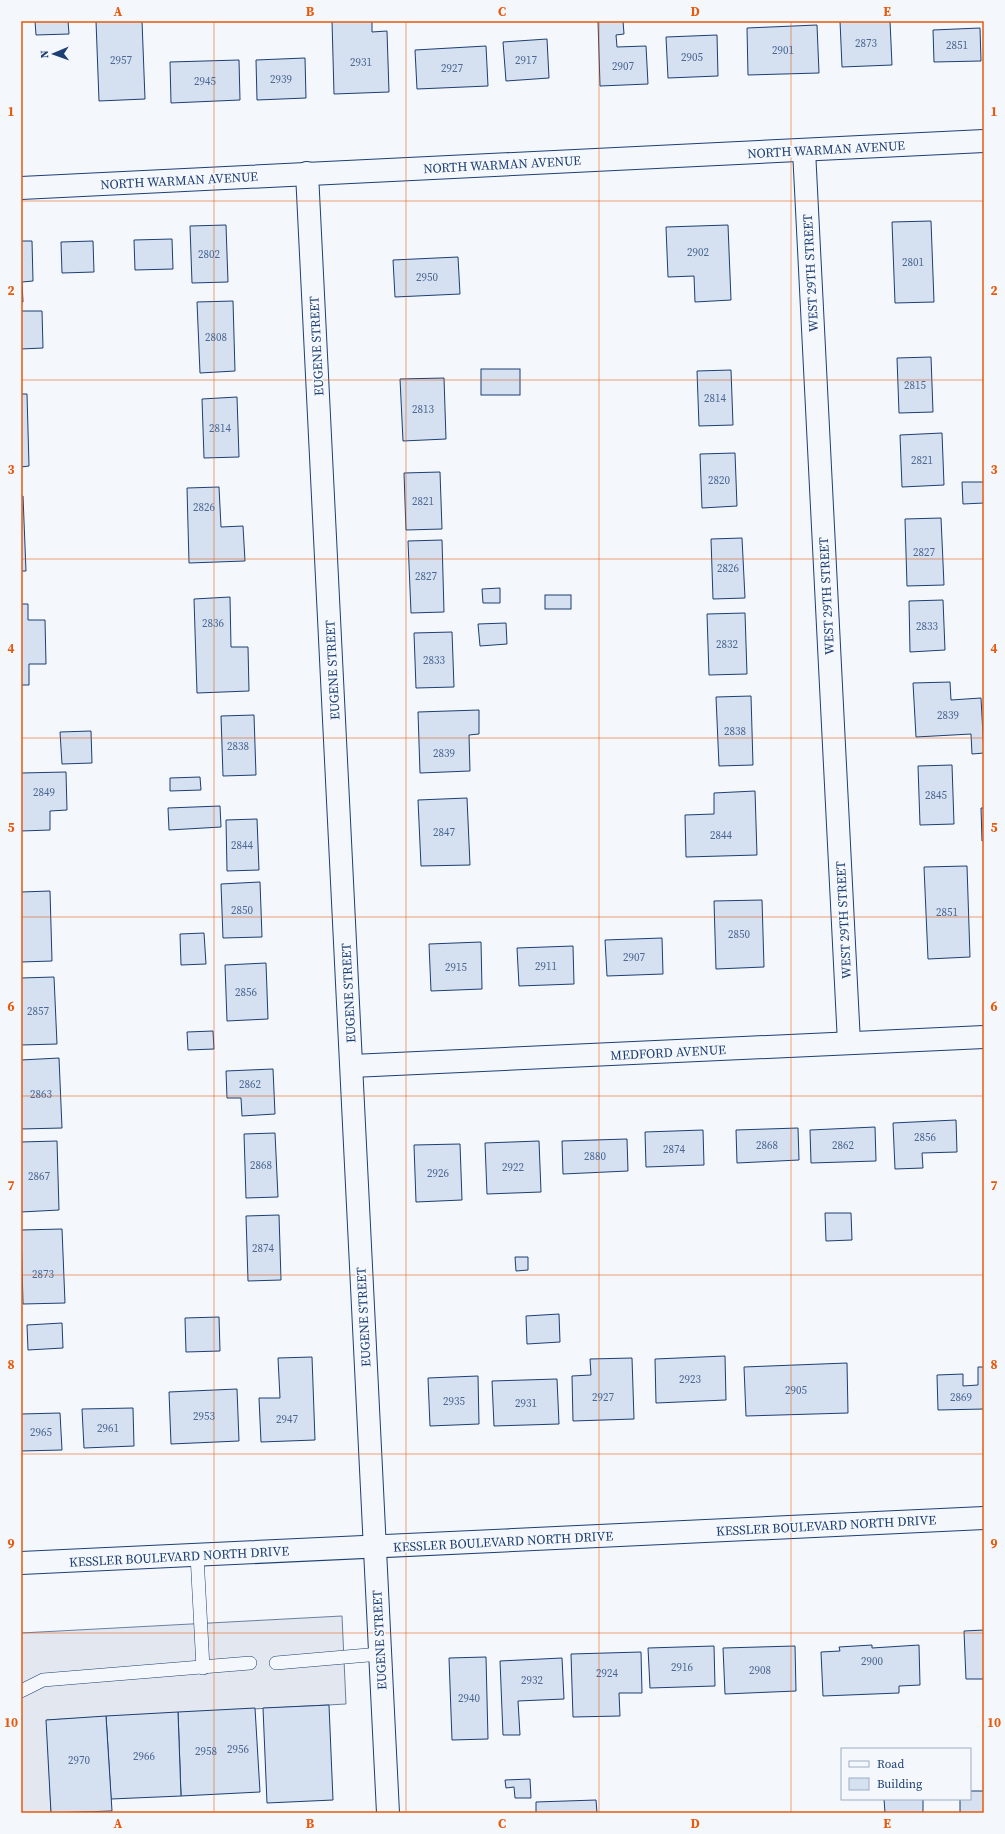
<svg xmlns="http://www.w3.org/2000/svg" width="1005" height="1834" font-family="'Source Serif 4',serif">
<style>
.parking{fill:#e3e8f0;stroke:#687fa3}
.building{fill:#d5e0f0;stroke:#1d3f73}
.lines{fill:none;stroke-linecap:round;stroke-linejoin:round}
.lane-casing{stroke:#1d3f73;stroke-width:14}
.street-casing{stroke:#1d3f73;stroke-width:24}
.secondary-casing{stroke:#1d3f73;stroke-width:24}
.lane{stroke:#f4f7fb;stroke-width:13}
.street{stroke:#f4f7fb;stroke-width:22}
.secondary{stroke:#f4f7fb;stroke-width:22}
.grid{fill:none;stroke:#e8590c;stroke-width:1;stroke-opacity:0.55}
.labels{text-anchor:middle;stroke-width:3;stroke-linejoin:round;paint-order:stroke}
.number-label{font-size:11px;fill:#4b6792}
.street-label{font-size:13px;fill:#1d3f73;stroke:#f4f7fb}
.neatline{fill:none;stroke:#e8590c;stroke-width:1.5}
.grid-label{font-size:13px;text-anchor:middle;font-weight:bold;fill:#e8590c}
</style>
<rect width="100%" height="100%" fill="#f4f7fb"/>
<polygon class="parking" points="342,1616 346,1704 47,1720 51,1813 21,1813 21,1633"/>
<g class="building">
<polygon points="35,21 68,21 69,34 36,35"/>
<polygon points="96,21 142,21 145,99 99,101"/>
<polygon points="332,21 372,21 372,32 387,31 389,92 334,94"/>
<polygon points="598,21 623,21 624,34 616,35 617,47 646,46 648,84 600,86"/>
<polygon points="840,21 890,21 892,65 842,67"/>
<polygon points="817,25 819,73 748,75 747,28"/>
<polygon points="980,28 981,61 934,62 933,30"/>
<polygon points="717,35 718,76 668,78 666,37"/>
<polygon points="547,39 549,78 506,81 503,42"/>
<polygon points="486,46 488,86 417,89 415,50"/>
<polygon points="305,58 306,98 257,100 256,60"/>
<polygon points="239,60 240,100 171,103 170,62"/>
<polygon points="931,221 934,302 895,303 892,222"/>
<polygon points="226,225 228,282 192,283 190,226"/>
<polygon points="728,225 731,300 695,302 694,276 668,277 666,227"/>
<polygon points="172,239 173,269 135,270 134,240"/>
<polygon points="21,241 32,241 33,281 22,282 23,302 21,302"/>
<polygon points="93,241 94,272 62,273 61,242"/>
<polygon points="458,257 460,294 395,297 393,260"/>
<polygon points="233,301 235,371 200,373 197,302"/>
<polygon points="21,311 42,311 43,348 21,349 21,370"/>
<polygon points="931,357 933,412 899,413 897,358"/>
<rect x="481" y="369" width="39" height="26"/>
<polygon points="731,370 733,425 699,426 697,371"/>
<polygon points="444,378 446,439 403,441 400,379"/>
<polygon points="21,394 27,394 29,466 21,467"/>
<polygon points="237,397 239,457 204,458 202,399"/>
<polygon points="942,433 944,485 902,487 900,435"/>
<polygon points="735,453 737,506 702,508 700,454"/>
<polygon points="440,472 442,529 406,530 404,473"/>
<polygon points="962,482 984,482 984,503 963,504"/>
<polygon points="219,487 221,527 243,526 245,561 189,563 187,488"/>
<polygon points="21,496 23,496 26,571 21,571"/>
<polygon points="941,518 944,585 907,586 905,519"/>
<polygon points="742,538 745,598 713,599 711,539"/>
<polygon points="442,540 444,612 411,613 408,541"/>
<polygon points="500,588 500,603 483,603 482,589"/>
<rect x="545" y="595" width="26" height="14"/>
<polygon points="230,597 231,647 248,647 249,691 197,693 194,599"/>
<polygon points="943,600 945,650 910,652 909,601"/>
<polygon points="21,604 28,604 28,620 45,620 46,664 29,664 29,685 21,685"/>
<polygon points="745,613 747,674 709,675 707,614"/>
<polygon points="506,623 507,644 480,646 478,624"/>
<polygon points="452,632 454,687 416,688 414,633"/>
<polygon points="950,682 951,700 981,698 984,753 972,754 971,734 916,737 913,683"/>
<polygon points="751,696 753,765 719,766 716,697"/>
<polygon points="479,710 479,734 469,735 470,771 420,773 418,712"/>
<polygon points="254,715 256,775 223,776 221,716"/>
<polygon points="91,731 92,763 62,764 60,732"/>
<polygon points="952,765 954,824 920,825 918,766"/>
<polygon points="66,772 67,810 50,811 50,830 21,831 21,773"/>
<polygon points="200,777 201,790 170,791 170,778"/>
<polygon points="755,791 757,855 686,857 685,815 714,814 714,793"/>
<polygon points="467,798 470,865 421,866 418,800"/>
<polygon points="220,806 221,827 169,830 168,808"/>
<polygon points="981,808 984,808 984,841 982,841"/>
<polygon points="257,819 259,870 227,871 226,820"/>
<polygon points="967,866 970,957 928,959 924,867"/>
<polygon points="260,882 262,937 223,938 221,884"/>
<polygon points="50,891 52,961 21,962 21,892"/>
<polygon points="762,900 764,967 716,969 714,901"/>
<polygon points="204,933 206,964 181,965 180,934"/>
<polygon points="662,938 663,974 607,976 605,940"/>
<polygon points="481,942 482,989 431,991 429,944"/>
<polygon points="573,946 574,984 519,986 517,948"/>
<polygon points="266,963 268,1019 227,1021 225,965"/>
<polygon points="54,977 57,1044 21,1045 21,978"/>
<polygon points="213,1031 214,1049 188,1050 187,1032"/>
<polygon points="59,1058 62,1128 21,1129 21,1060"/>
<polygon points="273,1069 275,1114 242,1116 241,1098 227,1098 226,1071"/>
<polygon points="956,1120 957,1152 922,1153 923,1168 895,1169 893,1123"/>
<polygon points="875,1127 876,1161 811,1163 810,1130"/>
<polygon points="798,1128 799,1160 737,1163 736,1130"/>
<polygon points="703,1130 704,1165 646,1167 645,1132"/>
<polygon points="275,1133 278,1197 246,1198 244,1134"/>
<polygon points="627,1139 628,1171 563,1174 562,1141"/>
<polygon points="57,1141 59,1210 21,1212 21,1142"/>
<polygon points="539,1141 541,1192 487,1194 485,1143"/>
<polygon points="460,1144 462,1200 416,1202 414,1145"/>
<polygon points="825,1213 851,1213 852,1240 826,1241"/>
<polygon points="279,1215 281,1280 248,1281 246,1216"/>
<polygon points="62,1229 65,1303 23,1304 21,1230"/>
<polygon points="515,1257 528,1257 528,1270 516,1271"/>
<polygon points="559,1314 560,1342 527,1344 526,1316"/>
<polygon points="219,1317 220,1351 186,1352 185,1318"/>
<polygon points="62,1323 63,1348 28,1350 27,1325"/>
<polygon points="725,1356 726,1400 656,1403 655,1359"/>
<polygon points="312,1357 315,1440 261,1442 259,1398 280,1398 278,1358"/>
<polygon points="632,1358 634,1419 573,1421 572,1376 591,1375 590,1359"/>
<polygon points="847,1363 848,1413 746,1416 744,1367"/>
<polygon points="978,1367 984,1367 984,1409 938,1410 937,1375 963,1374 963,1386 978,1385"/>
<polygon points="478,1376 479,1424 430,1426 428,1378"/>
<polygon points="557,1379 559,1424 494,1426 492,1381"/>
<polygon points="237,1389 239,1441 171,1444 169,1392"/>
<polygon points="133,1408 134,1446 84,1448 82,1409"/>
<polygon points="60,1413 62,1450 21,1451 21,1414"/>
<polygon points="984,1630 984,1679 966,1679 964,1631"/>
<polygon points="872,1645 872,1648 919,1645 920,1685 899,1686 899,1693 823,1696 821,1652 840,1651 839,1647"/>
<polygon points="714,1646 715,1686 650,1688 648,1648"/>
<polygon points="795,1646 796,1691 725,1694 723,1648"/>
<polygon points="641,1652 642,1693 619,1693 620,1716 573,1717 571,1654"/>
<polygon points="486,1657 488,1739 452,1740 449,1658"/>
<polygon points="562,1658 564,1699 518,1701 520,1735 503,1735 500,1661"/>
<polygon points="329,1705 333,1800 267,1803 263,1708"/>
<polygon points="255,1708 260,1792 181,1796 178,1712"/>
<polygon points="178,1712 181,1796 111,1799 106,1716"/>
<polygon points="106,1716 112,1811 51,1813 46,1720"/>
<polygon points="530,1779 531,1798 515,1798 514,1787 506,1788 505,1780"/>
<polygon points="970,1791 984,1791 984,1813 960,1813 960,1799 970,1799"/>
<polygon points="884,1799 923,1799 923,1813 885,1813"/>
<polygon points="596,1800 597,1813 536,1813 536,1802"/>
</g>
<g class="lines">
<g class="lane-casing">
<g id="lane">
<polyline points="197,1555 203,1668"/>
<polyline points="276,1663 380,1654"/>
<polyline points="21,1691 43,1680 250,1663"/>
</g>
</g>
<g class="street-casing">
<g id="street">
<polyline points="804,150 849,1043"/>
<polyline points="307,173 388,1813"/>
<polyline points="21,188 984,141"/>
<polyline points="352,1066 984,1037"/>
</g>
</g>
<g class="secondary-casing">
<polyline id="secondary" points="21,1563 984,1518"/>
</g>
<use href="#lane" class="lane"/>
<use href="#street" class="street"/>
<use href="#secondary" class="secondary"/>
</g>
<path class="grid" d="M214,21V1813M406,21V1813M599,21V1813M791,21V1813M21,201H984M21,380H984M21,559H984M21,738H984M21,917H984M21,1096H984M21,1275H984M21,1454H984M21,1633H984"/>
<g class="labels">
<g class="number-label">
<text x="866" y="47">2873</text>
<text x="957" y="49">2851</text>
<text x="783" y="54">2901</text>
<text x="692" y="61">2905</text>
<text x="121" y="64">2957</text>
<text x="526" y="64">2917</text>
<text x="361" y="66">2931</text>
<text x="623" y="70">2907</text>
<text x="452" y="72">2927</text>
<text x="281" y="83">2939</text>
<text x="205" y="85">2945</text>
<text x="698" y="256">2902</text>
<text x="209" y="258">2802</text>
<text x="913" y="266">2801</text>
<text x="427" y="281">2950</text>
<text x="216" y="341">2808</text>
<text x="915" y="389">2815</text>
<text x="715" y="402">2814</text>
<text x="423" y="413">2813</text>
<text x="220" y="432">2814</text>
<text x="922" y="464">2821</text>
<text x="719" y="484">2820</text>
<text x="423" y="505">2821</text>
<text x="204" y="511">2826</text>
<text x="924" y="556">2827</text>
<text x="728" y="572">2826</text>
<text x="426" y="580">2827</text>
<text x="213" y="627">2836</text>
<text x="927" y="630">2833</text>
<text x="727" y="648">2832</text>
<text x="434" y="664">2833</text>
<text x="948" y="719">2839</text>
<text x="735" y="735">2838</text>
<text x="238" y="750">2838</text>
<text x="444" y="757">2839</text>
<text x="44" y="796">2849</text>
<text x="936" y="799">2845</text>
<text x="444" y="836">2847</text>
<text x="721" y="839">2844</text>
<text x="242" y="849">2844</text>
<text x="242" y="914">2850</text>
<text x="947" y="916">2851</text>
<text x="739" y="938">2850</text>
<text x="634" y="961">2907</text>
<text x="546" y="970">2911</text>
<text x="456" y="971">2915</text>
<text x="246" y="996">2856</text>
<text x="38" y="1015">2857</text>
<text x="250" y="1088">2862</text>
<text x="41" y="1098">2863</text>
<text x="925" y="1141">2856</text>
<text x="767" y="1149">2868</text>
<text x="843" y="1149">2862</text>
<text x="674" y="1153">2874</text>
<text x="595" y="1160">2880</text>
<text x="261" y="1169">2868</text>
<text x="513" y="1171">2922</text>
<text x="438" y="1177">2926</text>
<text x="39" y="1180">2867</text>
<text x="263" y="1252">2874</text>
<text x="43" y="1278">2873</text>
<text x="690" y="1383">2923</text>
<text x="796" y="1394">2905</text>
<text x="603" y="1401">2927</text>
<text x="961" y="1401">2869</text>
<text x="454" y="1405">2935</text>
<text x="526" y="1407">2931</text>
<text x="204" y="1420">2953</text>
<text x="287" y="1423">2947</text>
<text x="108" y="1432">2961</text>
<text x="41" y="1436">2965</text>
<text x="872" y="1665">2900</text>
<text x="682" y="1671">2916</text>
<text x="760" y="1674">2908</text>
<text x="607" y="1677">2924</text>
<text x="532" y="1684">2932</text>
<text x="469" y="1702">2940</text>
<text x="238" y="1753">2956</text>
<text x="206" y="1755">2958</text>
<text x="144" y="1760">2966</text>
<text x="79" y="1764">2970</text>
</g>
<g class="street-label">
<text transform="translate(826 149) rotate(-3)" y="5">NORTH WARMAN AVENUE</text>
<text transform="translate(502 164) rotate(-3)" y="5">NORTH WARMAN AVENUE</text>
<text transform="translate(179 180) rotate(-3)" y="5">NORTH WARMAN AVENUE</text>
<text transform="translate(810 273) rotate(-93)" y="5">WEST 29TH STREET</text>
<text transform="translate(316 346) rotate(-93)" y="5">EUGENE STREET</text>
<text transform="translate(826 596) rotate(-93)" y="5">WEST 29TH STREET</text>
<text transform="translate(332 670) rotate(-93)" y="5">EUGENE STREET</text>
<text transform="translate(843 920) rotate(-93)" y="5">WEST 29TH STREET</text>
<text transform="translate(348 993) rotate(-93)" y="5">EUGENE STREET</text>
<text transform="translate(668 1052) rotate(-3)" y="5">MEDFORD AVENUE</text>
<text transform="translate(363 1317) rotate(-93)" y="5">EUGENE STREET</text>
<text transform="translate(826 1525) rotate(-3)" y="5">KESSLER BOULEVARD NORTH DRIVE</text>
<text transform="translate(503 1541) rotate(-3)" y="5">KESSLER BOULEVARD NORTH DRIVE</text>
<text transform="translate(179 1556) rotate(-3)" y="5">KESSLER BOULEVARD NORTH DRIVE</text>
<text transform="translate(379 1640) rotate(-93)" y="5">EUGENE STREET</text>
</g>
</g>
<rect width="1005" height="1834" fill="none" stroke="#f4f7fb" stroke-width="44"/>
<rect x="841" y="1748" width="130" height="52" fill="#f4f7fb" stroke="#9eadc5"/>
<rect x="849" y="1761" width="20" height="6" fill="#f4f7fb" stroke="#9eadc5"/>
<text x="877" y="1768" font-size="12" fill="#1d3f73">Road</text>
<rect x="849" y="1778" width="20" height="12" fill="#d5e0f0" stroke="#9eadc5"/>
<text x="877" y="1788" font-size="12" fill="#1d3f73">Building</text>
<g transform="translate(54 54) rotate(268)" stroke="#f4f7fb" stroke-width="3" paint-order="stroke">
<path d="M0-3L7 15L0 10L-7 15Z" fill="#1d3f73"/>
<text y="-6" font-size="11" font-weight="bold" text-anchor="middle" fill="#1d3f73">N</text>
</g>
<rect x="22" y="22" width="961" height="1790" class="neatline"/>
<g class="grid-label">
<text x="118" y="16">A</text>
<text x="310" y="16">B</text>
<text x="502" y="16">C</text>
<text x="695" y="16">D</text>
<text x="887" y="16">E</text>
<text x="11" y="116">1</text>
<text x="994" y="116">1</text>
<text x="11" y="295">2</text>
<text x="994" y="295">2</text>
<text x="11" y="474">3</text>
<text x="994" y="474">3</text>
<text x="11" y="653">4</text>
<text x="994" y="653">4</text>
<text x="11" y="832">5</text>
<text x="994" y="832">5</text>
<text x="11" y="1011">6</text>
<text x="994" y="1011">6</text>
<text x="11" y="1190">7</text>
<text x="994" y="1190">7</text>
<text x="11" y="1369">8</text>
<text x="994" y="1369">8</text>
<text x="11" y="1548">9</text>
<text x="994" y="1548">9</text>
<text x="11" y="1727">10</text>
<text x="994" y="1727">10</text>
<text x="118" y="1828">A</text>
<text x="310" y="1828">B</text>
<text x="502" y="1828">C</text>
<text x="695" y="1828">D</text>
<text x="887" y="1828">E</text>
</g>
</svg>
